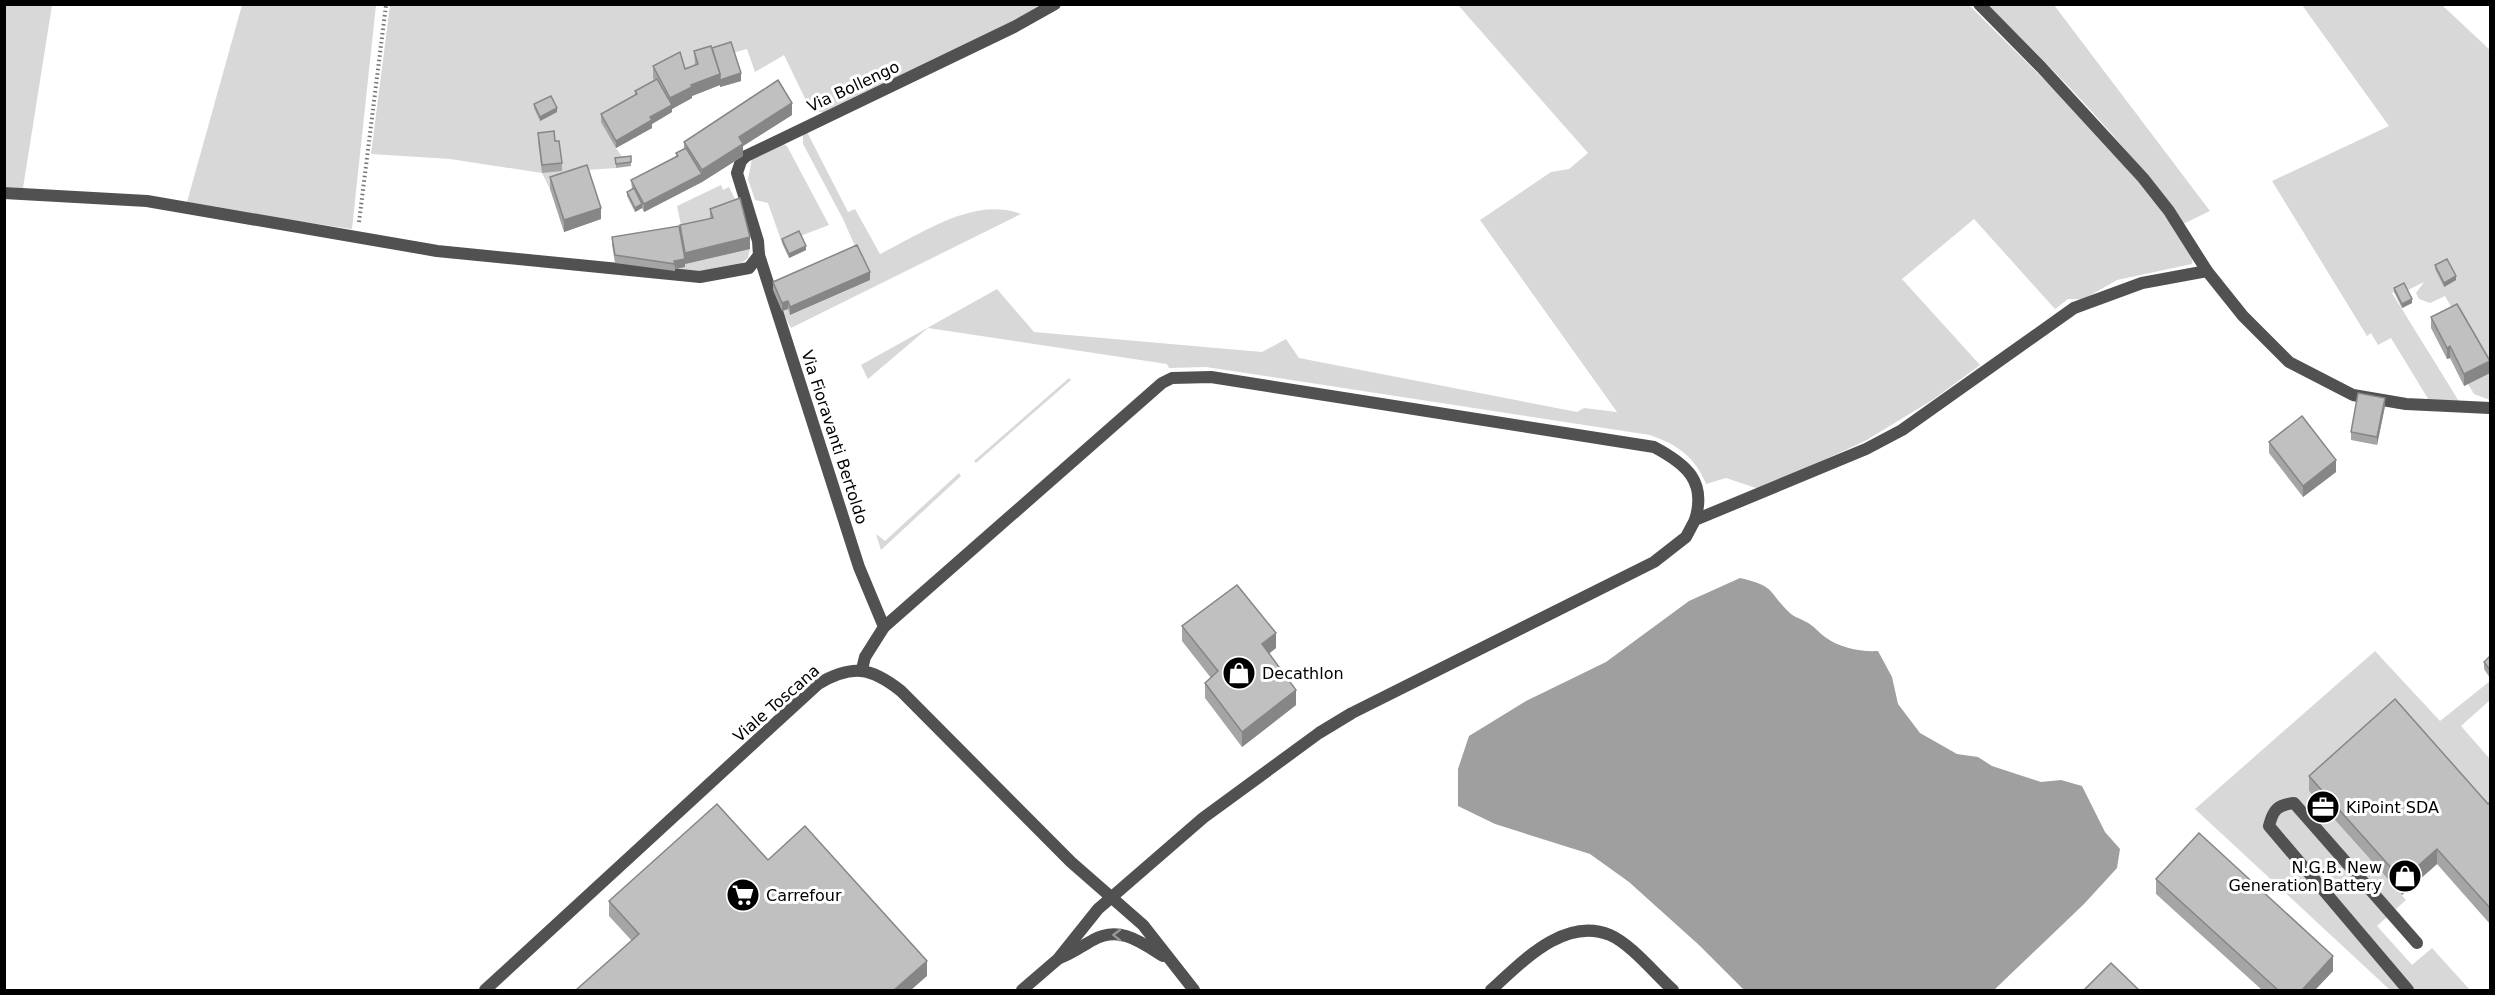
<svg xmlns="http://www.w3.org/2000/svg" width="2495" height="995" font-family="'DejaVu Sans',sans-serif">
<style>
.green{fill:#d8d8d8}
.water{fill:#9f9f9f}
.lines{fill:none;stroke-linecap:round;stroke-linejoin:round}
.path{stroke:#737373;stroke-width:4;stroke-dasharray:1.5 3;stroke-linecap:butt}
.minor{stroke:#515151;stroke-width:12}
.wall{fill:#a5a5a5}
.shaded-wall{fill:#868686}
.building{fill:#c0c0c0;stroke:#868686;stroke-width:1.5}
.oneway{stroke:#979797}
.labels{text-anchor:middle;stroke-width:6;stroke-linejoin:round;paint-order:stroke}
.street-label{font-size:16px;fill:#000;stroke:#fff}
.poi-label{font-size:16px;fill:#000;stroke:#fff;text-anchor:start}
</style>
<rect width="100%" height="100%" fill="#fff"/>
<g class="green">
<polygon points="5,5 52,5 23,188 5,187"/>
<polygon points="242,5 376,5 352,229 255,215 187,202"/>
<polygon points="390,5 1044,5 974,42 824,113 810,109 784,55 755,72 747,49 732,53 698,76 653,77 657,86 616,148 625,161 615,162 616,168 586,170 550,189 542,173 450,159 371,154"/>
<path d="M1458,5H1969C2048,85 2134,161 2193,258L2192,264L2117,280L2084,299H2068L2055,309L1974,219L1902,279L1980,365L1934,399L1865,441L1768,486L1756,488L1726,478L1706,484C1695,457 1678,445 1650,435L1206,367L1169,368L1167,364L928,328L868,379L861,365L997,289L1034,332L1262,352L1286,339L1299,358L1577,412L1584,408L1617,412L1480,220L1551,172L1569,169L1588,153Z"/>
<path d="M1988,5H2054L2210,211L2183,224C2126,143 2058,74 1988,5Z"/>
<polygon points="2302,5 2442,5 2490,50 2490,400 2474,394 2468,384 2489,373 2445,296 2430,303 2419,299 2416,293 2424,282 2406,291 2404,287 2392,293 2460,403 2430,402 2391,338 2378,345 2371,333 2367,336 2272,181 2389,126"/>
<path d="M807,132L848,212L855,209L880,254C921,234 974,196 1021,214L791,328L782,311L788,309L791,315L870,280L843,219L803,144V133Z"/>
<polygon points="782,143 787,146 829,225 782,243 768,203 755,200 748,179 752,159"/>
<polygon points="721,185 723,190 729,187 740,209 683,235 677,206"/>
<path d="M750,249L748,258C731,274 697,270 675,271L674,269L685,267V264Z"/>
<polygon points="1069,378 1071,380 976,463 974,461"/>
<polygon points="959,473 961,476 881,550 876,534 885,541"/>
<polygon points="2375,651 2440,721 2490,681 2490,700 2461,726 2490,759 2490,815 2309,791 2406,900 2377,926 2412,965 2432,948 2470,990 2390,990 2195,809"/>
</g>
<path class="water" d="M1740,578C1778,587 1767,592 1791,614C1798,619 1805,620 1811,625C1816,628 1820,634 1825,637C1840,648 1860,652 1878,651L1892,677L1898,704L1920,733L1957,754L1978,757L1992,766L2041,782L2061,780L2082,786L2105,832L2120,849L2117,868L2084,904L1994,990H1744L1699,945L1629,882L1590,854L1495,824L1458,806V769L1469,736L1526,701L1606,662L1689,601Z"/>
<g class="lines">
<polyline class="path" points="359,222 386,5"/>
<g class="minor">
<polyline points="1979,4 2041,67 2143,178 2169,211 2207,271 2243,316 2289,362 2353,395 2406,404 2490,408"/>
<polyline points="4,193 147,201 437,251 700,277 749,268 759,255 758,241 737,173 741,161 746,156 1014,27 1055,4"/>
<polyline points="759,255 859,567 884,627"/>
<path d="M862,669L865,657L884,627L1162,383L1172,378L1211,377L1654,447C1686,464 1707,481 1695,520"/>
<path d="M1060,958C1073,953 1082,946 1093,940C1119,925 1141,942 1163,956"/>
<path d="M485,990L818,684C852,664 871,667 901,691L1071,862L1143,925L1194,990"/>
<polyline points="1022,990 1058,959 1098,909 1203,818 1319,733 1352,713 1654,562 1686,537 1695,520 1866,449 1902,430 2074,308 2142,283 2207,271"/>
<path d="M1491,990C1521,963 1564,916 1610,935C1631,944 1656,975 1673,990"/>
<path d="M2408,990L2269,826C2273,810 2277,805 2294,803L2417,943"/>
</g>
</g>
<g class="wall">
<polygon points="712,48 741,81 720,87 720,85 692,96 692,98 672,109 672,112 652,124 652,128 616,148 601,122 601,114 635,95 635,91 654,80 653,78 653,66 685,69 695,65 694,51"/>
<polygon points="534,104 557,112 540,121 534,108"/>
<polygon points="792,115 743,146 743,156 702,182 644,212 642,208 635,212 627,196 627,192 632,189 631,180 676,156 676,153 684,149 684,142"/>
<polygon points="538,133 555,141 562,163 562,171 542,173 538,141"/>
<polygon points="615,158 631,162 631,166 616,168"/>
<polygon points="550,177 601,219 564,232 550,189"/>
<polygon points="710,209 750,249 685,264 685,267 675,269 675,271 615,263 612,245 612,237 680,230 680,225 710,219"/>
<polygon points="782,239 806,250 789,258 782,243"/>
<polygon points="2435,265 2456,280 2444,287 2435,269"/>
<polygon points="870,280 790,315 788,309 782,311 773,290 773,282"/>
<polygon points="2394,288 2412,303 2402,308 2394,292"/>
<polygon points="2431,317 2490,373 2464,386 2450,358 2447,359 2431,328"/>
<polygon points="2385,406 2377,445 2351,440 2351,432"/>
<polygon points="2269,442 2336,472 2303,497 2269,453"/>
<polygon points="1182,626 1276,648 1269,653 1296,705 1242,747 1205,698 1205,683 1211,678 1182,641"/>
<polygon points="2490,656 2490,678 2484,669 2484,662"/>
<polygon points="2309,776 2488,804 2490,802 2490,924 2437,864 2402,895 2309,791"/>
<polygon points="768,860 927,976 632,941 609,916 609,901"/>
<polygon points="2156,879 2333,971 2315,990 2262,990 2156,894"/>
</g>
<g class="shaded-wall">
<polygon points="741,73 741,81 720,87 720,80"/>
<polygon points="720,74 720,85 692,96 692,98 672,109 672,112 652,124 652,128 616,148 616,141 650,117 670,106 670,98 691,85"/>
<polygon points="792,103 792,115 743,146 743,156 702,182 644,212 644,204 702,174 702,170 739,137"/>
<polygon points="557,108 557,112 540,121 540,117"/>
<polygon points="642,204 642,208 635,212 635,208"/>
<polygon points="601,208 601,219 564,232 564,220"/>
<polygon points="750,237 750,249 685,264 685,267 675,269 674,261 685,259 685,253"/>
<polygon points="806,246 806,250 789,258 789,254"/>
<polygon points="870,272 870,280 790,315 790,307"/>
<polygon points="2456,276 2456,280 2444,287 2444,283"/>
<polygon points="2412,299 2412,303 2402,308 2402,304"/>
<polygon points="788,301 788,309 782,311 782,303"/>
<polygon points="2450,346 2450,358 2447,359 2447,348"/>
<polygon points="2490,361 2490,373 2464,386 2464,374"/>
<polygon points="2385,398 2385,406 2377,445 2377,437"/>
<polygon points="2336,460 2336,472 2303,497 2303,486"/>
<polygon points="1276,633 1276,648 1262,659 1262,644"/>
<polygon points="1296,690 1296,705 1242,747 1242,732"/>
<polygon points="2437,849 2437,864 2402,895 2402,880"/>
<polygon points="2333,956 2333,971 2315,990 2302,990"/>
<polygon points="927,961 927,976 911,990 894,990"/>
</g>
<g class="building">
<polygon points="731,42 741,73 720,80 720,74 712,48"/>
<polygon points="711,46 720,74 691,85 692,87 670,98 653,66 680,52 685,69 698,64 694,51"/>
<polygon points="657,79 672,105 650,117 652,120 616,141 601,114 637,94 635,91"/>
<polygon points="778,80 792,103 739,137 743,144 702,170 684,142"/>
<polygon points="551,96 557,108 540,117 534,104"/>
<polygon points="554,131 555,141 559,141 562,163 542,165 538,133"/>
<polygon points="686,148 702,174 644,204 631,180 678,156 676,153"/>
<polygon points="631,156 631,162 616,164 615,158"/>
<polygon points="587,165 601,208 564,220 550,177"/>
<polygon points="634,188 642,204 635,208 627,192"/>
<polygon points="740,198 750,237 685,253 680,225 713,218 710,209"/>
<polygon points="679,226 685,259 674,261 675,264 615,255 612,237"/>
<polygon points="799,231 806,246 789,254 782,239"/>
<polygon points="857,245 870,272 790,307 788,301 782,303 773,282"/>
<polygon points="2447,259 2456,276 2444,283 2435,265"/>
<polygon points="2404,283 2412,299 2402,304 2394,288"/>
<polygon points="2457,304 2490,361 2464,374 2450,346 2447,348 2431,317"/>
<polygon points="2358,393 2385,398 2377,437 2351,432"/>
<polygon points="2302,416 2336,460 2303,486 2269,442"/>
<polygon points="1237,585 1276,633 1262,644 1296,690 1242,732 1205,683 1218,671 1182,626"/>
<polygon points="2490,656 2490,670 2484,662"/>
<polygon points="2395,699 2488,804 2490,802 2490,908 2437,849 2402,880 2309,776"/>
<polygon points="717,804 768,860 805,826 927,961 894,990 576,990 639,934 609,901"/>
<polygon points="2199,833 2333,956 2302,990 2278,990 2156,879"/>
<polygon points="2111,963 2139,990 2084,990"/>
</g>
<defs><path id="oneway-chevron" d="M-2-3.5L2.5 0L-2 3.5" fill="none" stroke-width="1.6" stroke-linecap="round" stroke-linejoin="round" transform="scale(1.5)"/></defs>
<use class="oneway" href="#oneway-chevron" transform="translate(1117 935) rotate(-179)"/>
<defs>
<g id="shop-disc" transform="scale(1.725)"><circle r="9.5" fill="#000" stroke="#fff"/><path d="M-5-2.5h2.3a2.7 3.5 0 0 1 5.4 0H5L5.5 6h-11ZM-1.5-2.5h3a1.5 2.3 0 0 0-3 0Z" fill="#fff"/></g>
<g id="office-disc" transform="scale(1.725)"><circle r="9.5" fill="#000" stroke="#fff"/><path d="M-6-3h4V-5.5h4V-3h4V5H-6ZM-1-4.5V-3h2v-1.5ZM-6 0V1H6V0Z" fill="#fff"/></g>
<g id="supermarket-disc" transform="scale(1.725)"><circle r="9.5" fill="#000" stroke="#fff"/><path d="M-6-5.5h2.5l.6 2H6L4.5 2H-2.5L-4.4-4H-6ZM-1.5 3.2a1.3 1.3 0 1 0 .1 0ZM3 3.2a1.3 1.3 0 1 0 .1 0Z" fill="#fff"/></g>
</defs>
<g fill-rule="evenodd">
<use href="#shop-disc" x="1239" y="673"/>
<use href="#office-disc" x="2323" y="807"/>
<use href="#shop-disc" x="2405" y="876"/>
<use href="#supermarket-disc" x="743" y="895"/>
</g>
<g class="labels">
<g class="street-label">
<text transform="translate(853 86) rotate(-25)" y="6">Via Bollengo</text>
<text transform="translate(835 437) rotate(72)" y="6">Via Fioravanti Bertoldo</text>
<text transform="translate(776 703) rotate(-41)" y="6">Viale Toscana</text>
</g>
<g class="poi-label">
<text x="1262" y="679">Decathlon</text>
<text x="2346" y="813">KiPoint SDA</text>
<text x="2382" y="873" text-anchor="end">N.G.B. New<tspan x="2382" dy="18">Generation Battery</tspan></text>
<text x="766" y="901">Carrefour</text>
</g>
</g>
<rect width="2495" height="995" fill="none" stroke="#000000" stroke-width="12"/>
</svg>
